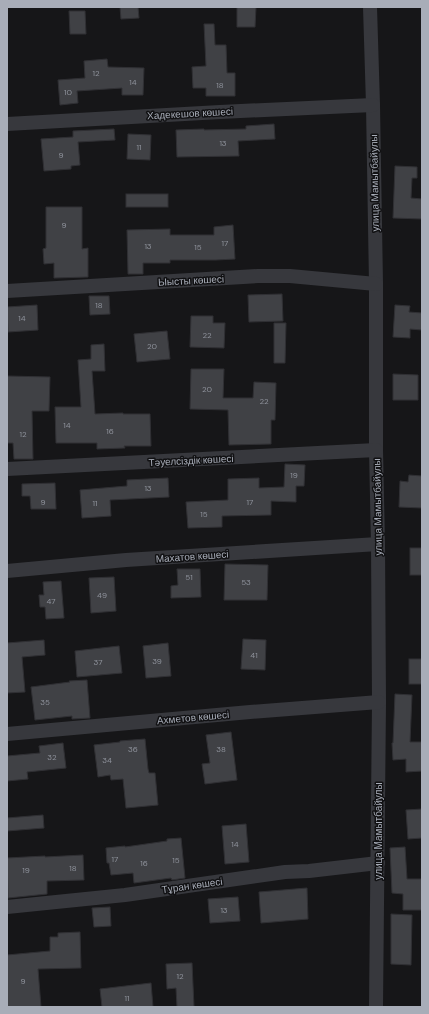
<svg xmlns="http://www.w3.org/2000/svg" width="429" height="1014" font-family="'DM Sans',sans-serif">
<style>
.building{fill:#404145;stroke:#303034}
.lines{fill:none;stroke-linecap:round;stroke-linejoin:round}
.minor{stroke:#37383d;stroke-width:14}
.labels{text-anchor:middle;stroke-width:3;stroke-linejoin:round;paint-order:stroke}
.number-label{font-size:8px;fill:#8e929b}
.street-label{font-size:10px;fill:#a8adb8;stroke:#111113}
</style>
<rect width="100%" height="100%" fill="#161618"/>
<g class="building">
<polygon points="120,7 138,7 139,18 121,19"/>
<polygon points="237,7 256,7 255,27 237,27"/>
<polygon points="69,11 85,11 86,34 70,34"/>
<polygon points="204,24 214,24 215,45 226,45 227,73 235,73 235,96 206,96 206,88 193,88 192,67 206,66"/>
<polygon points="107,59 108,67 144,68 143,95 122,95 122,88 77,91 78,103 60,105 58,80 85,78 84,61"/>
<polygon points="274,124 275,139 238,141 239,156 177,157 176,130 204,129 204,130 246,129 246,126"/>
<polygon points="114,129 115,140 78,142 80,165 71,166 71,169 44,171 41,139 73,137 73,131"/>
<polygon points="128,134 151,135 150,160 127,159"/>
<polygon points="395,166 417,167 417,178 412,178 411,198 422,199 422,219 393,218"/>
<rect x="126" y="194" width="42" height="13"/>
<polygon points="46,207 82,207 82,249 88,248 88,277 54,278 54,263 44,264 43,249 46,248"/>
<polygon points="233,225 235,259 216,260 170,260 170,263 143,263 143,274 128,274 127,230 170,229 170,235 214,235 214,227"/>
<polygon points="282,294 283,321 249,322 248,295"/>
<polygon points="89,296 109,296 110,314 90,315"/>
<polygon points="37,305 38,330 8,332 7,307"/>
<polygon points="395,305 410,306 409,312 422,313 422,330 410,329 410,338 393,337"/>
<polygon points="191,316 213,316 213,323 225,323 224,348 190,347"/>
<polygon points="274,323 286,323 285,363 274,363"/>
<polygon points="167,331 170,359 137,362 134,334"/>
<polygon points="104,344 105,371 92,371 95,414 123,413 123,414 150,414 151,446 124,446 125,448 97,449 97,443 56,443 55,407 81,407 78,360 91,359 91,345"/>
<polygon points="191,369 224,369 223,398 253,398 254,382 276,383 275,420 271,420 271,444 229,445 228,410 190,409"/>
<polygon points="393,374 418,375 418,400 393,400"/>
<polygon points="7,376 50,377 49,411 32,411 33,459 14,459 13,443 7,443"/>
<polygon points="285,464 305,465 304,486 296,486 296,502 271,501 271,515 222,516 222,527 188,528 186,502 228,500 228,479 259,478 259,488 284,487"/>
<polygon points="409,475 422,476 422,508 399,507 400,481 408,482"/>
<polygon points="168,478 169,497 110,500 111,516 82,518 80,490 127,486 127,480"/>
<polygon points="55,483 56,509 31,509 30,496 22,496 22,484"/>
<rect x="410" y="548" width="12" height="27"/>
<polygon points="225,564 268,565 267,600 224,600"/>
<polygon points="177,569 200,569 201,597 171,598 171,586 178,585"/>
<polygon points="114,577 116,611 91,613 89,578"/>
<polygon points="61,581 64,618 46,619 45,607 40,607 39,595 44,595 43,582"/>
<polygon points="243,639 266,640 265,670 241,669"/>
<polygon points="44,640 45,655 22,657 25,692 7,693 7,643"/>
<polygon points="168,643 171,676 146,678 143,646"/>
<polygon points="119,646 122,673 77,677 75,651"/>
<rect x="409" y="659" width="13" height="25"/>
<polygon points="87,680 90,718 72,719 72,716 35,720 31,687 70,682 69,681"/>
<polygon points="395,694 412,695 410,742 422,742 422,771 406,772 406,759 393,760 392,743 393,743"/>
<polygon points="231,732 237,780 205,784 202,764 210,763 206,735"/>
<polygon points="145,739 148,769 149,773 155,773 158,805 126,808 123,779 111,780 110,775 98,777 94,745 120,742 120,741"/>
<polygon points="63,743 66,768 27,772 28,779 7,781 7,756 40,753 39,746"/>
<polygon points="422,809 422,838 408,839 406,810"/>
<polygon points="43,815 44,828 7,831 7,818"/>
<polygon points="246,824 249,862 225,864 222,826"/>
<polygon points="181,838 185,878 172,880 171,878 134,883 133,873 111,875 109,863 107,863 106,848 125,846 125,847 167,841 167,839"/>
<polygon points="405,847 407,879 422,879 422,910 403,910 403,894 392,893 390,848"/>
<polygon points="83,855 84,880 47,881 47,894 8,898 7,858 45,856 45,857"/>
<polygon points="307,888 308,919 261,923 259,892"/>
<polygon points="238,897 240,921 210,923 208,899"/>
<polygon points="110,907 111,926 94,927 92,908"/>
<polygon points="391,914 412,915 411,965 391,964"/>
<polygon points="80,932 81,968 38,969 41,1007 7,1007 7,955 50,951 50,937 58,937 58,933"/>
<polygon points="192,963 194,1007 177,1007 176,988 167,989 166,964"/>
<polygon points="151,983 153,1007 102,1007 100,989"/>
</g>
<g class="lines">
<g class="minor">
<polyline points="370,7 373,105 376,284 376,450 378,544 379,702 376,1007"/>
<polyline points="7,124 220,112 373,105"/>
<polyline points="7,291 258,276 290,276 376,284"/>
<polyline points="7,469 376,450"/>
<polyline points="7,571 126,560 378,544"/>
<polyline points="7,734 250,712 379,702"/>
<polyline points="7,907 125,895 285,872 309,871 378,863"/>
</g>
</g>
<g class="labels">
<g class="number-label">
<text x="96" y="76">12</text>
<text x="133" y="85">14</text>
<text x="220" y="88">18</text>
<text x="68" y="95">10</text>
<text x="223" y="146">13</text>
<text x="139" y="150">11</text>
<text x="61" y="158">9</text>
<text x="64" y="228">9</text>
<text x="225" y="246">17</text>
<text x="148" y="249">13</text>
<text x="198" y="250">15</text>
<text x="99" y="308">18</text>
<text x="22" y="321">14</text>
<text x="207" y="338">22</text>
<text x="152" y="349">20</text>
<text x="207" y="392">20</text>
<text x="264" y="404">22</text>
<text x="67" y="428">14</text>
<text x="110" y="434">16</text>
<text x="23" y="437">12</text>
<text x="294" y="478">19</text>
<text x="148" y="491">13</text>
<text x="43" y="505">9</text>
<text x="250" y="505">17</text>
<text x="95" y="506">11</text>
<text x="204" y="517">15</text>
<text x="189" y="580">51</text>
<text x="246" y="585">53</text>
<text x="102" y="598">49</text>
<text x="51" y="604">47</text>
<text x="254" y="658">41</text>
<text x="157" y="664">39</text>
<text x="98" y="665">37</text>
<text x="45" y="705">35</text>
<text x="133" y="752">36</text>
<text x="221" y="752">38</text>
<text x="52" y="760">32</text>
<text x="107" y="763">34</text>
<text x="235" y="847">14</text>
<text x="115" y="862">17</text>
<text x="176" y="863">15</text>
<text x="144" y="866">16</text>
<text x="73" y="871">18</text>
<text x="26" y="873">19</text>
<text x="224" y="913">13</text>
<text x="180" y="979">12</text>
<text x="23" y="984">9</text>
<text x="127" y="1001">11</text>
</g>
<g class="street-label">
<text transform="translate(190 113) rotate(-3)" y="4">Хадекешов көшесі</text>
<text transform="translate(374 183) rotate(-91)" y="4">улица Мамытбайулы</text>
<text transform="translate(191 280) rotate(-3)" y="4">Ыысты көшесі</text>
<text transform="translate(191 460) rotate(-3)" y="4">Тәуелсіздік көшесі</text>
<text transform="translate(377 507) rotate(-91)" y="4">улица Мамытбайулы</text>
<text transform="translate(192 556) rotate(-4)" y="4">Махатов көшесі</text>
<text transform="translate(193 717) rotate(-5)" y="4">Ахметов көшесі</text>
<text transform="translate(378 831) rotate(-90)" y="4">улица Мамытбайулы</text>
<text transform="translate(192 885) rotate(-8)" y="4">Тұран көшесі</text>
</g>
</g>
<rect width="429" height="1014" fill="none" stroke="#a8adb8" stroke-width="16"/>
</svg>
